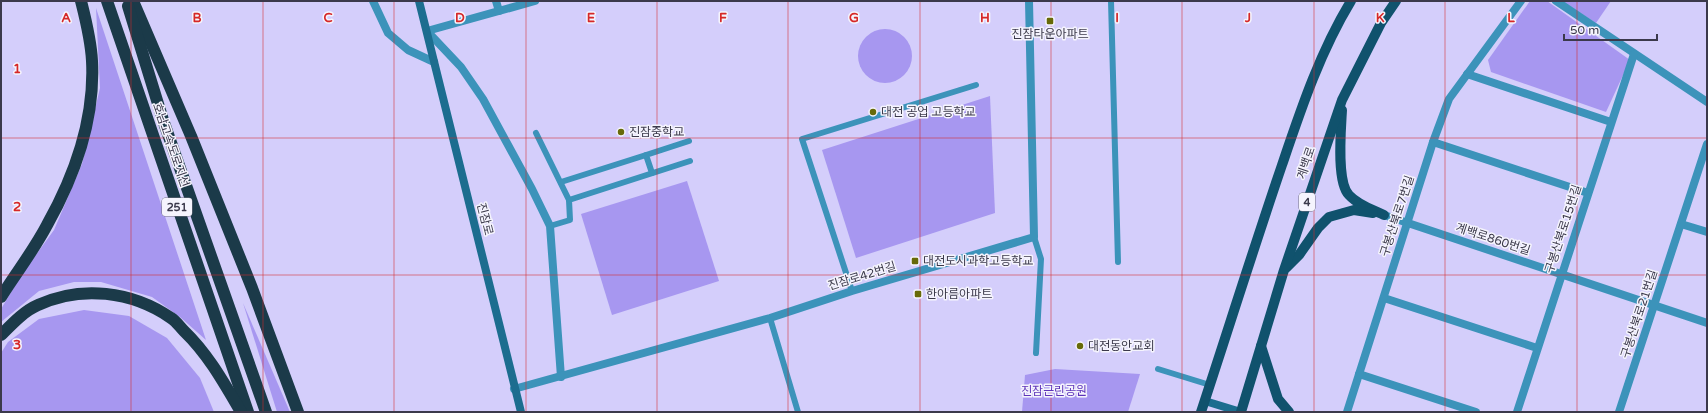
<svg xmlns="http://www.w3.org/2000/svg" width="1708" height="413" font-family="'Varela Round','Noto Sans KR',sans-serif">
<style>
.green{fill:#a797f0}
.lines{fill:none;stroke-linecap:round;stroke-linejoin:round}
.lane{stroke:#3c93ba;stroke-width:6}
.street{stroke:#3c93ba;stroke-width:8}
.secondary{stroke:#1c6d8f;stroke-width:8}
.primary{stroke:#10526d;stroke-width:10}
.highway{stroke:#1b3a49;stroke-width:12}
.grid{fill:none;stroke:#d62828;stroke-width:1;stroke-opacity:0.55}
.poi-dot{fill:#676a08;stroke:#f5f4fd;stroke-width:1.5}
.labels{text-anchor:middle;stroke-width:3;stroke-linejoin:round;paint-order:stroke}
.shield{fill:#f5f4fd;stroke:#737180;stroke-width:1}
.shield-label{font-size:11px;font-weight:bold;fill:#3b394b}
.poi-label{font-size:12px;fill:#3b394b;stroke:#f5f4fd;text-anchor:start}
.street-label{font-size:12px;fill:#3b394b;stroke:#f5f4fd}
.park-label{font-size:12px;fill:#5e34b9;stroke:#f5f4fd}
.grid-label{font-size:13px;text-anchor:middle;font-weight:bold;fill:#d62828;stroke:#f5f4fd;stroke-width:3;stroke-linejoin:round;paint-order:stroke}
</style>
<rect width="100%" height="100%" fill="#d4cefb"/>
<g class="green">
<polygon points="1530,1 1547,1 1630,60 1606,112 1491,72 1488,60"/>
<polygon points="1562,1 1611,1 1596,23"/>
<polygon points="96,8 206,340 180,317 152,297 101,282 74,282 39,291 1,322 1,309 22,274 54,230 82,164 100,88"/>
<circle cx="885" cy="56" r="27"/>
<polygon points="990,96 995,213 856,258 822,150"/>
<polygon points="687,181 719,281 612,315 581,214"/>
<polygon points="243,303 290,412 277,412"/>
<polygon points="84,310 129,316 167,338 200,378 214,412 1,412 1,353 8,342 39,319"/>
<polygon points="1055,369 1140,374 1128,412 1022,412 1025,375"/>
</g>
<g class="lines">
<g class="lane">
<polyline points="1111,1 1118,262"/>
<polyline points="536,133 569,200"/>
<polyline points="652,173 646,155 689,141"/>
<polyline points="561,182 646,155"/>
<polyline points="550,226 570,220 569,200 690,161"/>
<polyline points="1034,237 1041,259 1036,353"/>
<polyline points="852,291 802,139 976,85"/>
<polyline points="770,318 798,412"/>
<polyline points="1158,369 1210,385"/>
</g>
<g class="street">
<polyline points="373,1 388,33 408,50 434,62"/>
<polyline points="496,1 499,11"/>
<polyline points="535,1 427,31 461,67 483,99 532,189 550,226 561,377"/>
<polyline points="1556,1 1707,102"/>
<polyline points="1467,74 1611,122"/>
<polyline points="1433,142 1588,193"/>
<polyline points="1384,215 1707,323"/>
<polyline points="1681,224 1707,232"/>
<polyline points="1384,298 1537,348"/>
<polyline points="1359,374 1476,412"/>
<polyline points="514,389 770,318 852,291 1034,237 1029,1"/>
<polyline points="1347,412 1433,142 1449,99 1521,1"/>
<polyline points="1517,412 1634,54"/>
<polyline points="1619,412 1707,144"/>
</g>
<g class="secondary">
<polyline points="419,1 521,412"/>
<polyline points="1205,401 1241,412"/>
</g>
<g class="primary">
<path d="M1342,110C1341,129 1336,182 1349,195C1358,205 1373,210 1384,215"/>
<polyline points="1286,268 1299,255 1318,228 1329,217 1354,210 1373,213"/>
<polyline points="1261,346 1278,399 1289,412"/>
<path d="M1201,412C1228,330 1254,247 1282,165C1301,109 1320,52 1351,1"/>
<polyline points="1241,412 1284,270 1342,100 1381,23 1396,1"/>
</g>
<g class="highway">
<polyline points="107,1 248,412"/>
<polyline points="133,1 191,136 252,288 298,412"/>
<polyline points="128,6 163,120 266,412"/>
<path d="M1,297C16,273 34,250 47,225C75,175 95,118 92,61C91,40 86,21 81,1"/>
<path d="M1,335C12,324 24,311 38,305C81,285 132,291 171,318C176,321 180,327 184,331C208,354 224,383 241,412"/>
</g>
</g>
<path class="grid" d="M131,1V412M263,1V412M394,1V412M526,1V412M657,1V412M788,1V412M920,1V412M1051,1V412M1182,1V412M1314,1V412M1445,1V412M1577,1V412M1,138H1707M1,275H1707"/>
<g class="poi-dot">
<rect x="1046" y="17" width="8" height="8" rx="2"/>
<circle cx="873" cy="112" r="4"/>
<circle cx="621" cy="132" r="4"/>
<rect x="911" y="257" width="8" height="8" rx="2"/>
<rect x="914" y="290" width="8" height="8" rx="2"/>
<circle cx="1080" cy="346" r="4"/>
</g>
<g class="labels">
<g class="shield">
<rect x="1299" y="193" width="16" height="18" rx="3"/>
<rect x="162" y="198" width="30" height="18" rx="3"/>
</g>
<g class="shield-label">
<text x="1307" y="206">4</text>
<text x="177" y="211">251</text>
</g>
<g class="poi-label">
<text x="1050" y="38" text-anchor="middle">진잠타운아파트</text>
<text x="881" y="116">대전 공업 고등학교</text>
<text x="629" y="136">진잠중학교</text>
<text x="923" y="265">대전도시과학고등학교</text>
<text x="926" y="298">한아름아파트</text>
<text x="1088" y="350">대전동안교회</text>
</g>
<g class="street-label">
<text transform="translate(171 145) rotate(71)" y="4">호남고속도로지선</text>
<text transform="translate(1306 163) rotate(-71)" y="4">계백로</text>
<text transform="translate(1397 216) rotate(-72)" y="4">구봉산북로7번길</text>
<text transform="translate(485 219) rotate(76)" y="4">진잠로</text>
<text transform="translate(1563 229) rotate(-72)" y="4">구봉산북로15번길</text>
<text transform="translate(1493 239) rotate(18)" y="4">계백로860번길</text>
<text transform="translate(862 276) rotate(-17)" y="4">진잠로42번길</text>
<text transform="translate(1639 314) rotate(-72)" y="4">구봉산북로21번길</text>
</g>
<g class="park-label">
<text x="1054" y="395">진잠근린공원</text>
</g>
</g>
<g class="grid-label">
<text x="66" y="22">A</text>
<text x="197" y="22">B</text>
<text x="328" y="22">C</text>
<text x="460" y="22">D</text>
<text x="591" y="22">E</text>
<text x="723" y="22">F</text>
<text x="854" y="22">G</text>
<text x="985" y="22">H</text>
<text x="1117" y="22">I</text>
<text x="1248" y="22">J</text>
<text x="1380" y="22">K</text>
<text x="1511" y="22">L</text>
<text x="17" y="73">1</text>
<text x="17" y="211">2</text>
<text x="17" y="349">3</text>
</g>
<rect width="1708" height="413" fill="none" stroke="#3b394b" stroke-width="4"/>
<path d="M1564 34v6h93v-6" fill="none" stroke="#3b394b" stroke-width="2"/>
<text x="1570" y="34" font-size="12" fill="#3b394b" stroke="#f5f4fd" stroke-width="3" paint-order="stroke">50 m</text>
</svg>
